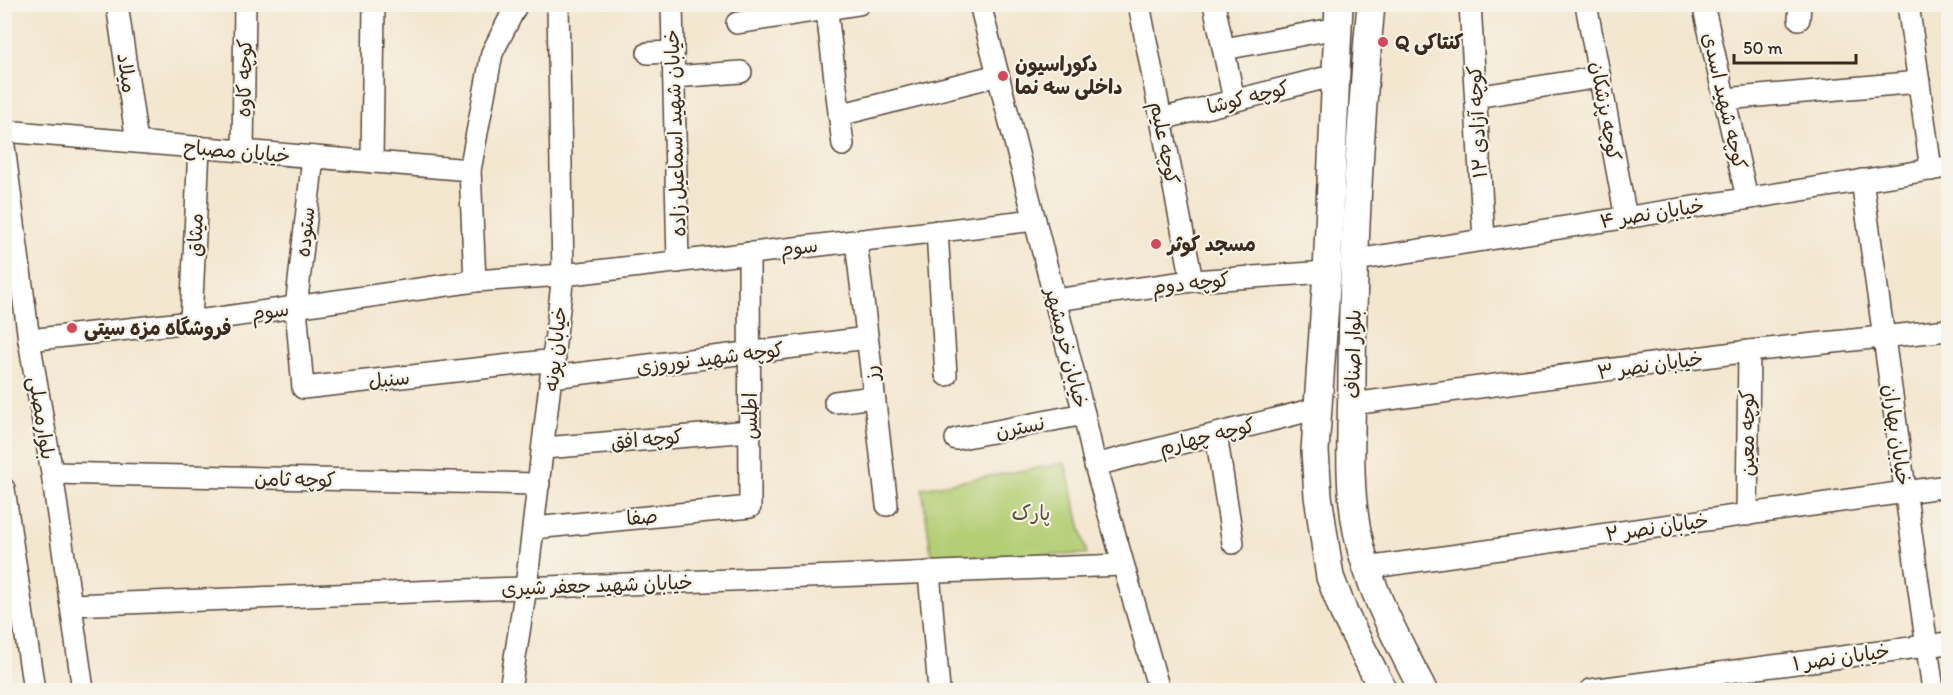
<svg xmlns="http://www.w3.org/2000/svg" width="1953" height="695" font-family="Itim,'Playpen Sans Arabic',sans-serif">
<style>
.green{fill:#b3ce74;stroke:#777c49;stroke-width:1.5}
.lines{fill:none;stroke-linecap:round;stroke-linejoin:round}
.minor-casing{stroke:#574639;stroke-width:24}
.major-casing{stroke:#574639;stroke-width:30}
.minor{stroke:#fff;stroke-width:21}
.major{stroke:#fff;stroke-width:27}
.poi-dot{fill:#d1495b;stroke:#f7f3e8;stroke-width:2}
.labels{text-anchor:middle;stroke-width:4.5;stroke-linejoin:round;paint-order:stroke}
.poi-label{font-size:20px;font-weight:bold;fill:#3b2a1e;stroke:#f7f3e8;text-anchor:start}
.street-label{font-size:20px;fill:#3b2a1e;stroke:#f7f3e8}
.park-label{font-size:20px;fill:#595334;stroke:#f7f3e8}
</style>
<rect width="100%" height="100%" fill="#f7f3e8"/>
<filter id="ink" filterUnits="userSpaceOnUse"><feTurbulence type="fractalNoise" baseFrequency=".0167" numOctaves="2"/><feDisplacementMap in="SourceGraphic" scale="12" xChannelSelector="R" yChannelSelector="G"/><feConvolveMatrix kernelMatrix="1 2 1 2 8 2 1 2 1" color-interpolation-filters="sRGB"/></filter>
<filter id="wash" filterUnits="userSpaceOnUse"><feTurbulence type="fractalNoise" baseFrequency=".008" numOctaves="4" result="noise"/><feDisplacementMap in="SourceGraphic" scale="24" xChannelSelector="R" yChannelSelector="G"/><feGaussianBlur stdDeviation="1.35" result="paint"/><feColorMatrix in="noise" values="0 0 0 0 0 0 0 0 0 0 0 0 0 0 0 0 0 1.4 0 .05"/><feComposite in="paint" operator="in"/></filter>
<g filter="url(#wash)">
<rect width="100%" height="100%" fill="#f3e6cf"/>
<polygon class="green" points="1065,463 1087,554 932,559 922,488"/>
</g>
<g filter="url(#ink)">
<g class="lines">
<g class="minor-casing">
<g id="minor">
<polyline points="117,4 137,142"/>
<polyline points="517,4 492,53 470,170 475,281 563,275 1035,220"/>
<polyline points="672,4 678,262"/>
<polyline points="826,4 843,145"/>
<polyline points="980,4 1084,414 1095,465 1159,690"/>
<polyline points="1139,4 1192,281"/>
<polyline points="1214,4 1234,100"/>
<polyline points="1470,4 1484,240"/>
<polyline points="1586,4 1626,218"/>
<polyline points="1703,4 1747,198"/>
<polyline points="1908,4 1931,170"/>
<polyline points="1799,19 1800,4"/>
<polyline points="737,23 859,4"/>
<polyline points="1224,49 1338,28"/>
<polyline points="648,53 673,52"/>
<polyline points="674,77 741,72"/>
<polyline points="1476,97 1600,77"/>
<polyline points="1725,99 1919,82"/>
<polyline points="839,115 998,75"/>
<polyline points="1161,119 1336,75"/>
<polyline points="4,131 470,170"/>
<polyline points="4,146 29,340 52,473 83,690"/>
<polyline points="243,151 245,4"/>
<polyline points="313,157 296,308 303,388 555,360"/>
<polyline points="372,162 374,4"/>
<polyline points="1862,180 1933,690"/>
<polyline points="937,231 946,375"/>
<polyline points="856,241 887,505"/>
<polyline points="1356,260 1948,167"/>
<polyline points="1055,300 1192,281 1327,272"/>
<polyline points="191,322 199,147"/>
<polyline points="29,340 191,322 475,281"/>
<polyline points="552,377 867,338"/>
<polyline points="835,402 874,397"/>
<polyline points="1352,404 1749,351 1948,330"/>
<polyline points="1216,434 1233,543"/>
<polyline points="956,439 1084,414"/>
<polyline points="544,448 750,431"/>
<polyline points="1095,465 1319,408"/>
<polyline points="52,473 539,484"/>
<polyline points="4,489 34,690"/>
<polyline points="1747,515 1749,351"/>
<polyline points="534,528 750,507 749,253"/>
<polyline points="1366,568 1948,486"/>
<polyline points="929,572 939,690"/>
<polyline points="71,605 1123,565"/>
<polyline points="510,690 526,587 563,275 558,4"/>
<polyline points="1591,690 1948,643"/>
</g>
</g>
<g class="major-casing">
<g id="major">
<polyline points="1339,4 1327,272 1315,451 1318,496 1330,577 1344,613 1383,690"/>
<path d="M1371,4C1360,127 1353,250 1352,372C1352,425 1347,479 1357,531C1368,588 1397,639 1423,690"/>
</g>
</g>
<use href="#minor" class="minor"/>
<use href="#major" class="major"/>
</g>
</g>
<g class="poi-dot">
<circle cx="1383" cy="42" r="6"/>
<circle cx="1003" cy="76" r="6"/>
<circle cx="1156" cy="244" r="6"/>
<circle cx="72" cy="328" r="6"/>
</g>
<g class="labels">
<g class="poi-label">
<text x="1395" y="49">Q کنتاکی</text>
<text x="1015" y="71">دکوراسیون<tspan x="1015" dy="23">داخلی سه نما</tspan></text>
<text x="1168" y="251">مسجد کوثر</text>
<text x="84" y="335">فروشگاه مزه سیتی</text>
</g>
<g class="street-label">
<text transform="translate(127 73) rotate(82)" y="7">میلاد</text>
<text transform="translate(244 78) rotate(-89)" y="7">کوچه کاوه</text>
<text transform="translate(1248 97) rotate(-14)" y="7">کوچه کوشا</text>
<text transform="translate(1725 101) rotate(77)" y="7">کوچه شهید اسدی</text>
<text transform="translate(1606 111) rotate(80)" y="7">کوچه پزشکان</text>
<text transform="translate(1477 122) rotate(-93)" y="7">کوچه آزادی ۱۲</text>
<text transform="translate(675 133) rotate(-92)" y="7">خیابان شهید اسماعیل زاده</text>
<text transform="translate(1165 143) rotate(79)" y="7">کوچه علیم</text>
<text transform="translate(237 151) rotate(5)" y="7">خیابان مصباح</text>
<text transform="translate(1652 213) rotate(-9)" y="7">خیابان نصر ۴</text>
<text transform="translate(305 232) rotate(-84)" y="7">ستوده</text>
<text transform="translate(195 235) rotate(-88)" y="7">میثاق</text>
<text transform="translate(799 247) rotate(-7)" y="7">سوم</text>
<text transform="translate(1191 283) rotate(-6)" y="7">کوچه دوم</text>
<text transform="translate(270 311) rotate(-8)" y="7">سوم</text>
<text transform="translate(1067 348) rotate(76)" y="7">خیابان خرمشهر</text>
<text transform="translate(555 349) rotate(-84)" y="7">خیابان پونه</text>
<text transform="translate(1353 354) rotate(-89)" y="7">بلوار اصناف</text>
<text transform="translate(710 358) rotate(-7)" y="7">کوچه شهید نوروزی</text>
<text transform="translate(1650 365) rotate(-8)" y="7">خیابان نصر ۳</text>
<text transform="translate(871 373) rotate(-97)" y="7">رز</text>
<text transform="translate(389 379) rotate(-6)" y="7">سنبل</text>
<text transform="translate(750 416) rotate(-90)" y="7">اطلس</text>
<text transform="translate(42 418) rotate(81)" y="7">بلوارمصلی</text>
<text transform="translate(1020 427) rotate(-11)" y="7">نسترن</text>
<text transform="translate(1747 433) rotate(-90)" y="7">کوچه معین</text>
<text transform="translate(1897 435) rotate(82)" y="7">خیابان بهاران</text>
<text transform="translate(1207 436) rotate(-14)" y="7">کوچه چهارم</text>
<text transform="translate(647 439) rotate(-5)" y="7">کوچه افق</text>
<text transform="translate(295 479) rotate(1)" y="7">کوچه ثامن</text>
<text transform="translate(642 517) rotate(-5)" y="7">صفا</text>
<text transform="translate(1657 527) rotate(-8)" y="7">خیابان نصر ۲</text>
<text transform="translate(597 585) rotate(-2)" y="7">خیابان شهید جعفر شیری</text>
<text transform="translate(1841 657) rotate(-8)" y="7">خیابان نصر ۱</text>
</g>
<g class="park-label">
<text x="1031" y="520">پارک</text>
</g>
</g>
<rect width="1953" height="695" fill="none" stroke="#f7f3e8" stroke-width="24"/>
<path d="M1734 54v9h122v-9" fill="none" stroke="#3b2a1e" stroke-width="3"/>
<text x="1743" y="54" font-size="18" fill="#3b2a1e" stroke="#f7f3e8" stroke-width="4.5" paint-order="stroke">50 m</text>
</svg>
